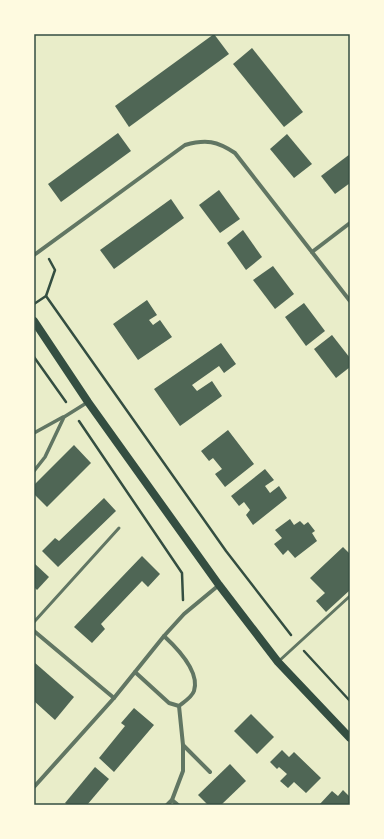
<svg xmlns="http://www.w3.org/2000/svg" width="384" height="839" font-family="Signika,sans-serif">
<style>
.building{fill:#4f6655}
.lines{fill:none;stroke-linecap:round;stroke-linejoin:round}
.path{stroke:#344e41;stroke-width:2.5}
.service{stroke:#617663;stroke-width:3}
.pedestrian{stroke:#617663;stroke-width:3.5}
.minor{stroke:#617663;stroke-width:4}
.secondary{stroke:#344e41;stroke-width:8}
.neatline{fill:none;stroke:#344e41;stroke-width:1.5}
</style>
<rect width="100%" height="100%" fill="#e9edc9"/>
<g class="building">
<polygon points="214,34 229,54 129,127 115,106"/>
<polygon points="252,48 303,112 284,127 233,64"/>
<polygon points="118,133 131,151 61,202 48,184"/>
<polygon points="287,134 312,164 294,178 270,149"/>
<polygon points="350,154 350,183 335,194 321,176"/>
<polygon points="219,190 240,219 220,233 199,205"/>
<polygon points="171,199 184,218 114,269 100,250"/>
<polygon points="243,230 262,257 246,270 227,243"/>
<polygon points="273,266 294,294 275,309 253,280"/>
<polygon points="147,300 157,315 149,320 153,325 160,320 172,337 138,360 113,324"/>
<polygon points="304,303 325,331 306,346 285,317"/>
<polygon points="332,335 350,358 350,367 336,378 314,349"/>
<polygon points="221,343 236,364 224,373 219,366 192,385 197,391 212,381 222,396 180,426 154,389"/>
<polygon points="228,430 254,464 225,487 215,474 222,469 213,458 209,461 201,451"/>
<polygon points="74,445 91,463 47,507 34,494 34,485"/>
<polygon points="265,469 274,480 265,486 270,493 279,486 287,498 253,525 246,515 250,510 244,502 239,506 231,496"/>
<polygon points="104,498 116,511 58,567 42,551 55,538 59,541"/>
<polygon points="290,519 294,525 300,521 304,525 308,522 315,531 312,533 317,541 295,558 288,550 283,555 274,544 282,538 275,530"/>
<polygon points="343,547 350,554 350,590 326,612 316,601 325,593 310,578"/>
<polygon points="142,556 160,574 148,587 142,581 101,624 105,629 92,643 74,627"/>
<polygon points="34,563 49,577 37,590 34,587"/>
<polygon points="34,662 74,697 55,720 34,701"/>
<polygon points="134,708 154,725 114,772 99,758 125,726 121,723"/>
<polygon points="251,714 274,737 257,754 234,731"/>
<polygon points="282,750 289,757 294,752 321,778 306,793 294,782 288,788 280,781 287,774 279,767 277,769 270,762"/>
<polygon points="230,764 246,781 221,805 208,805 198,795"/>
<polygon points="95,767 109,779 87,805 68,805 65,803"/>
<polygon points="343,790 350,797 350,805 319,805 332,791 338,796"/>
</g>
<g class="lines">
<g class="path">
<polyline points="46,296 226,551 291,635"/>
<polyline points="34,304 46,296 55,270 49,259"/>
<polyline points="34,357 66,402"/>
<polyline points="79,421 182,573 183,600"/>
<polyline points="304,651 350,701"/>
</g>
<g class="service">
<polyline points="34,622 119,528"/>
<polyline points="279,661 350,596"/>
</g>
<g class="pedestrian">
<polyline points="34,433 63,417"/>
<polyline points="34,471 45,457 64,417 88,402"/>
</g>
<g class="minor">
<polyline points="312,252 350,223"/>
<path d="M34,255L185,145C206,139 217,141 235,153L350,301"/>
<polyline points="34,631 114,698"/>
<path d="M164,636C177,648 200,672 194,691C192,697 184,702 179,706"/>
<polyline points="135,672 169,703 179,706 183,745 183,771 172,800 167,805"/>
<polyline points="183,745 210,772"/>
<polyline points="34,787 114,698 164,636 184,614 219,585"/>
<polyline points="172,800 178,805"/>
</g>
<polyline class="secondary" points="34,321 88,402 219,585 278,662 350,738"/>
</g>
<rect width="384" height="839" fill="none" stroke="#fefae0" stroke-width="70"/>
<rect x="35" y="35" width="314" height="769" class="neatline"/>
</svg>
